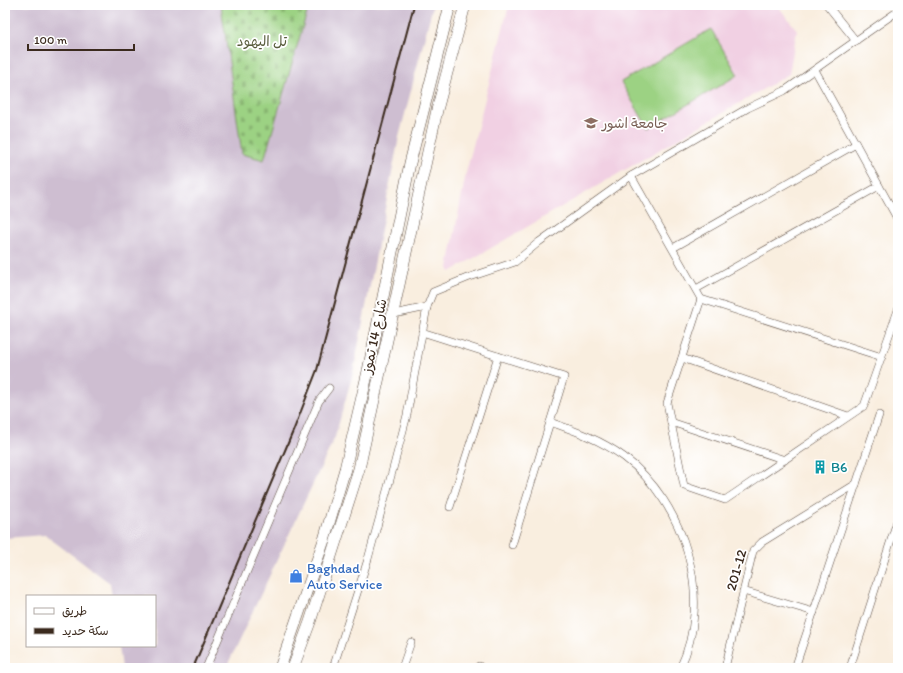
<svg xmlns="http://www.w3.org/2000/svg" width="903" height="673" font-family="Itim,'Playpen Sans Arabic',sans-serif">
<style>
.built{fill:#f1d0e3}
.industrial{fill:#cebed1}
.cemetery{fill:url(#cemetery-stones);stroke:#6c7e50}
.pitch{fill:#9cd283;stroke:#6c7e50}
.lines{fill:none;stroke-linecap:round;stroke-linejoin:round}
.street-casing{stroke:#58473b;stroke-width:8}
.primary-casing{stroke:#58473b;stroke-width:12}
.street{stroke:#fff;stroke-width:7}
.primary{stroke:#fff;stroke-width:11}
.rail{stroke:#3b2a1e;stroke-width:2}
.labels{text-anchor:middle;stroke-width:3.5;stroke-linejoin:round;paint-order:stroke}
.park-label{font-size:14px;fill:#585c3c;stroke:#fff}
.education-label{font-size:14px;fill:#785e54;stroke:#fff;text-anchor:start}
.street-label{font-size:14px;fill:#3b2a1e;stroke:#fff}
.culture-label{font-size:14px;fill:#0d838f;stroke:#fff;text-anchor:start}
.shop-label{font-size:14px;fill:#366cbe;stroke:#fff;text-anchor:start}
</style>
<defs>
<pattern id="cemetery-stones" width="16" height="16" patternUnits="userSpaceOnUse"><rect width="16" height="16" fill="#9cd283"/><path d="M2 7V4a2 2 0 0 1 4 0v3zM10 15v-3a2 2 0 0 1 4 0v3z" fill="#87b471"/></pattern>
</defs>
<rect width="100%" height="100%" fill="#fff"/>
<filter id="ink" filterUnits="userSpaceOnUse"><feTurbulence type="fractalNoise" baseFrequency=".025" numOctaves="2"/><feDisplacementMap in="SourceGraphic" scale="8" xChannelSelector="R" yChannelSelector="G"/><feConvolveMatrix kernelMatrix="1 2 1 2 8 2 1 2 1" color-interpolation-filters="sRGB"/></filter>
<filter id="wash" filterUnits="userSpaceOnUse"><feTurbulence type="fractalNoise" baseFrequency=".012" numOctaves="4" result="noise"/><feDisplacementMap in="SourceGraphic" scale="16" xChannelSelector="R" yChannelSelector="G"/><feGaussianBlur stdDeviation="0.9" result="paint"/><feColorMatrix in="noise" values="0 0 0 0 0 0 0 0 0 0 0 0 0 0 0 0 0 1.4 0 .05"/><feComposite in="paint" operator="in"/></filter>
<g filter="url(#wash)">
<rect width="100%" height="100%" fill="#f9eedf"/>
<polygon class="built" points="509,5 777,5 797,30 789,74 450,272 448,268 466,173"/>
<polygon class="industrial" points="5,5 221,5 226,44 264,160 309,5 433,5 399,137 353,373 335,437 226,668 122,668 119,646 155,646 155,596 112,596 110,583 45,535 5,538"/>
<polygon class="cemetery" points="221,5 309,5 264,160 242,154"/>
<polygon class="pitch" points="711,29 738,75 648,128 621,82"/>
</g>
<g filter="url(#ink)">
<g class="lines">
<g class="street-casing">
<g id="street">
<polyline points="827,5 856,41"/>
<polyline points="815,70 898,220"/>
<polyline points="631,176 701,299 882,357"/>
<polyline points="673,248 856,144"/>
<polyline points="696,289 879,186"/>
<polyline points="701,299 667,403 684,486 725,500 864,406 898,310"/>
<polyline points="394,314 427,307"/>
<polyline points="422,332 564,377 512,545"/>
<polyline points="682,358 848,416"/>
<path d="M550,422C576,431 601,440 624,457C685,503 714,598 680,668"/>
<polyline points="671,422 785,460"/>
<polyline points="450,507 498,356"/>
<polyline points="743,591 814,612"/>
<polyline points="206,668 319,401 329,388"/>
<polyline points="333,668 368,559 394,465 407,415 427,307 433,292 467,278 515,262 539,242 631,176 748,108 784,91 898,11"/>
<polyline points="402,668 411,642"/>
<polyline points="479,668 479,666"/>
<polyline points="725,668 753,551 762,542 856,484"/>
<polyline points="795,668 879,415"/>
<polyline points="850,668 898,518"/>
</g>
</g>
<g class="primary-casing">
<g id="primary">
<polyline points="280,668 324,540 345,469 368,371 410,163 450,5"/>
<polyline points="293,668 310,622 359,469 437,110 465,5"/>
</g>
</g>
<use href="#street" class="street"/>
<use href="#primary" class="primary"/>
<polyline class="rail" points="193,668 294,429 317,370 414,5"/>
</g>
</g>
<defs>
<g id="university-bare" transform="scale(1.08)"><path d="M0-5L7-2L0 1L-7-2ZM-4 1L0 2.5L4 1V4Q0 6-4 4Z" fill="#8d6e63" stroke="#fff" stroke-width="2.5" paint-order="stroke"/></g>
<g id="building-bare" transform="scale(1.08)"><path d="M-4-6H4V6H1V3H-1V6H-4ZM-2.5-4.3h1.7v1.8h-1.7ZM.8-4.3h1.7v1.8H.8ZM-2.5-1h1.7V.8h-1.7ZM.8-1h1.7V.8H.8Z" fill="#0f9aa8" stroke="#fff" stroke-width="2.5" paint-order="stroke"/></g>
<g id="shop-bare" transform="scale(1.08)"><path d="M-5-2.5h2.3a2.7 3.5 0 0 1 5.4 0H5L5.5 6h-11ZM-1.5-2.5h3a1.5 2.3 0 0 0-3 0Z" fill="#3f7fe0" stroke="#fff" stroke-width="2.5" paint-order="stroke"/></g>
</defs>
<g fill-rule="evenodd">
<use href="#university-bare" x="591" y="123"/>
<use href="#building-bare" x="820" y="467"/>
<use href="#shop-bare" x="296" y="576"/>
</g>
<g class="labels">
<g class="park-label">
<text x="262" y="46">تل اليهود</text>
</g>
<g class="education-label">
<text x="602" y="128">جامعة اشور</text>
</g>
<g class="street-label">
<text transform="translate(374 336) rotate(-78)" y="5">شارع 14 تموز</text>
<text transform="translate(736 570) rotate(-74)" y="5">201-12</text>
</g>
<g class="culture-label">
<text x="831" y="472">B6</text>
</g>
<g class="shop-label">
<text x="307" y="573">Baghdad<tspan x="307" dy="16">Auto Service</tspan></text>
</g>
</g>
<rect width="903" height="673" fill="none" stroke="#fff" stroke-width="20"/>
<rect x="26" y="595" width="130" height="52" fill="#ffffff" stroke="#b1aaa5"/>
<rect x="34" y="608" width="20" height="6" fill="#ffffff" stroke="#b1aaa5"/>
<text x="62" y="615" font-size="12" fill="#3b2a1e">طريق</text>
<rect x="34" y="628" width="20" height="6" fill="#3b2a1e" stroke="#b1aaa5"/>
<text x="62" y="635" font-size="12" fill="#3b2a1e">سكة حديد</text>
<path d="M28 44v6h106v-6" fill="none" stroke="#3b2a1e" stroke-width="2"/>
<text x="34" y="44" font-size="12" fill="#3b2a1e" stroke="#ffffff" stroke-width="3" paint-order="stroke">100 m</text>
</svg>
